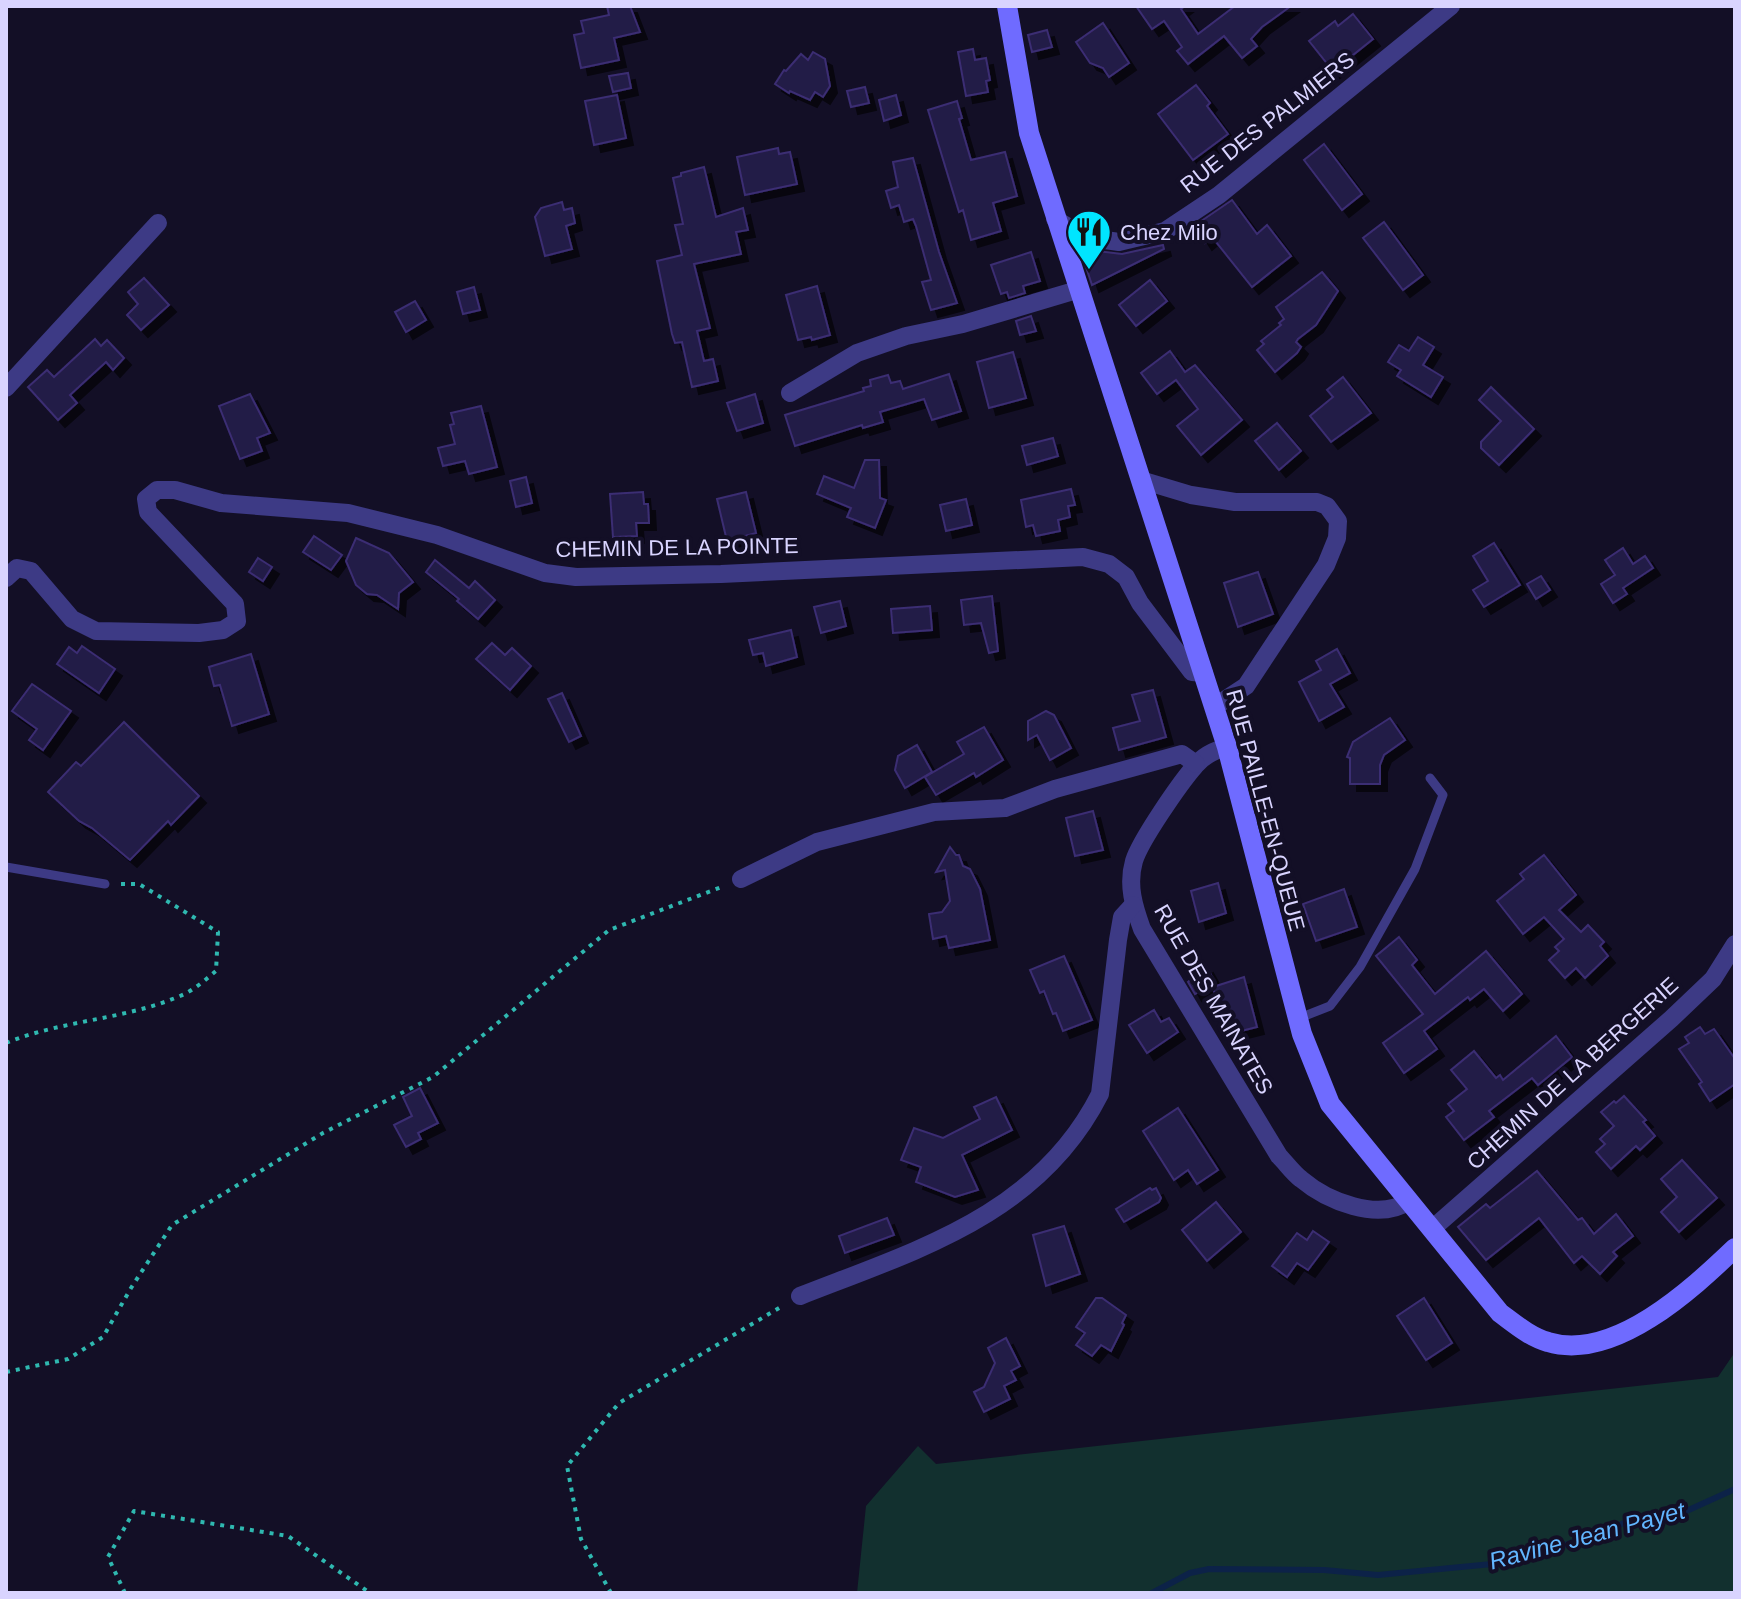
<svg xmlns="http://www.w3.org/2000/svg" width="1741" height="1599" font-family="Helvetica,sans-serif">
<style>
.green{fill:#12302f}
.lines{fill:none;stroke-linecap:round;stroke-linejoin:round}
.stream{stroke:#0c2248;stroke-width:6}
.building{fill:#241b47;stroke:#3b2d73;stroke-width:2;filter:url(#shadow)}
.path{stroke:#2fb8b0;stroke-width:4;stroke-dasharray:4 6;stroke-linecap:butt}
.lane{stroke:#3d3a85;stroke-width:9}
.street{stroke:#3d3a85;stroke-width:18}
.secondary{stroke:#6f6bff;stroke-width:20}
.labels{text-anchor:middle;stroke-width:8;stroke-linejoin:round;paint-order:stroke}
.street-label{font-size:22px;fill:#d9d4ff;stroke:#130f26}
.poi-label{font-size:22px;fill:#d9d4ff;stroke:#130f26;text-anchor:start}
.water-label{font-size:24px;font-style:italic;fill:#62b6ff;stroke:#130f26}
</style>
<defs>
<filter id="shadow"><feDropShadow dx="7" dy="7" stdDeviation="0" flood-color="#0009"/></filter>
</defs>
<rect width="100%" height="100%" fill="#130f26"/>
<polygon class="green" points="1735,1352 1735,1593 857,1593 866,1506 918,1446 936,1464 1718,1377"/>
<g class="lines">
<polyline class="stream" points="1152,1593 1190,1573 1209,1569 1324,1570 1378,1575 1492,1564 1557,1548 1624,1523 1682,1513 1735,1489"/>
</g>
<g class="building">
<polygon points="607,6 630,6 640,32 614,38 619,60 581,68 574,35 584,33 581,21 609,15"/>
<polygon points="1136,6 1185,6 1181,9 1198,34 1235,6 1291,6 1262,27 1251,39 1257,46 1242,58 1224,36 1188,64 1177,51 1182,47 1164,21 1152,29"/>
<polygon points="1353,14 1373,39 1333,71 1309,41 1335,21 1338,26"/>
<polygon points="1103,23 1129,63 1109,77 1103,68 1090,63 1076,42"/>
<polygon points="1047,30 1052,47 1032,52 1028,35"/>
<polygon points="973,49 975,60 986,58 990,80 986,81 988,92 966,96 958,52"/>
<polygon points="813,52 825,59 830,86 823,97 815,92 810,100 790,91 789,93 775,84 784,70 786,71 801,54 808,60"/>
<polygon points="628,73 631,88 613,92 609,76"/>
<polygon points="1196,85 1210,103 1207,106 1228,134 1193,160 1158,114"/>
<polygon points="865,87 869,103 851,107 847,91"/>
<polygon points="617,95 626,138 594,145 585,101"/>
<polygon points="896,95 901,115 884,121 879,100"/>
<polygon points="957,101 962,118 959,119 971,160 1005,152 1017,196 993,203 1001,231 971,240 963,210 959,212 928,110"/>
<polygon points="1324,144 1362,194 1342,210 1304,160"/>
<polygon points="778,148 779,154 790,152 797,184 745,195 737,157"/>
<polygon points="913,158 939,252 957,303 931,310 922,282 931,280 916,226 913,219 904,222 899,205 891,208 886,191 898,187 893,162"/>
<polygon points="704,167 716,217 743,208 748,230 736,232 741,254 694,264 710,328 697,331 704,361 713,359 718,381 692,387 682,342 675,343 672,334 657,261 682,255 675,225 683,224 673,178 681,176 681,173"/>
<polygon points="1232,200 1257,234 1267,225 1291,256 1252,287 1212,237 1205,243 1194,226"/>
<polygon points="562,202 564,210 572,208 575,223 566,226 572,249 545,256 535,217 541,208"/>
<polygon points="1384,222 1423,275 1403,290 1363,238"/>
<polygon points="1163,245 1164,249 1092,285 1082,255 1097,251 1122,254"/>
<polygon points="1031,252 1040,281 1023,286 1025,293 1009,298 1007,292 1001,294 991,265"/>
<polygon points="1322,272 1338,291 1316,325 1298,339 1296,342 1301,347 1297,353 1275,372 1257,350 1264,344 1261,341 1281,325 1279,323 1284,319 1276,307"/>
<polygon points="144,278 169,305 141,330 127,315 138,304 128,292"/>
<polygon points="1150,280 1167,301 1136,326 1119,305"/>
<polygon points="817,286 830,335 812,340 811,337 798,340 786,295"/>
<polygon points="474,287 480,310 463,314 457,292"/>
<polygon points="415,301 426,320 406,332 395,312"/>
<polygon points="1031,316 1036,331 1020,335 1016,321"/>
<polygon points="1418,337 1434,347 1423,365 1443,377 1431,397 1397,376 1401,370 1388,362 1399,345 1409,351"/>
<polygon points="95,339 101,346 107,340 124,358 113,370 106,362 70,395 77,403 58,420 28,387 47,370 54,377"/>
<polygon points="1170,351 1185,372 1195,365 1242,420 1201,455 1177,426 1198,409 1176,380 1157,394 1141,373"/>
<polygon points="1013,352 1026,398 989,408 977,362"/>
<polygon points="949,374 961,411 932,420 924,399 880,412 883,422 863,428 862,425 795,446 785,415 864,391 863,388 871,386 870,380 888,375 891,383 900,381 903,389"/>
<polygon points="1343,377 1371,413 1331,442 1310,416 1333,397 1327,390"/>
<polygon points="1491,387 1534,429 1499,465 1481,448 1481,442 1501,421 1479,400"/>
<polygon points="250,394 270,433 257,438 262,451 240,459 219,406"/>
<polygon points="755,394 763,423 737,431 727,403"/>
<polygon points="481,406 497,467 469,474 465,461 443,466 438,448 455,444 450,425 454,424 451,413"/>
<polygon points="1277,423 1301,451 1279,470 1255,441"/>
<polygon points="1053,438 1058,456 1027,465 1022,446"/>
<polygon points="865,460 879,460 880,498 886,500 875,528 847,517 851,508 817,494 824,476 854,488"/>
<polygon points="526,477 532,503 516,507 510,481"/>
<polygon points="1071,489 1075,505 1068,506 1070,517 1058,520 1060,531 1036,536 1033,525 1026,527 1021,500"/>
<polygon points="643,492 644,504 648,504 649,523 636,523 637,536 613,537 610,494"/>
<polygon points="746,492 756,533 727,541 717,499"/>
<polygon points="966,499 972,525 946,531 940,505"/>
<polygon points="314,536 342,555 331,570 303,552"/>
<polygon points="356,538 389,553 413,582 399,593 398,609 377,595 367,594 356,585 346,561"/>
<polygon points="1494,543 1520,585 1484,607 1473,590 1488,581 1473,556"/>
<polygon points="1623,548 1633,564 1645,556 1653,568 1623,588 1627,594 1613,603 1601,584 1615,575 1605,560"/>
<polygon points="258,558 272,567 263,581 249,572"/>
<polygon points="435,560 469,588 475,581 495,600 478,619 457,601 459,599 426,572"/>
<polygon points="1258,572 1273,614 1238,627 1224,583"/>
<polygon points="1541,576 1550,590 1536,599 1527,584"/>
<polygon points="992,596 998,651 989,653 981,623 964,625 961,600"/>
<polygon points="840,601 846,626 821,633 814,607"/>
<polygon points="930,606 932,630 893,633 891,609"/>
<polygon points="791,630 797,657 766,666 763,653 753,655 749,640"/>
<polygon points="492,643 505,655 512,648 531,666 510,690 476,659"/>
<polygon points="82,646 115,669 99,693 57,664 69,647 77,653"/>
<polygon points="1337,649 1350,673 1330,684 1344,707 1319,721 1299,682 1321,670 1316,661"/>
<polygon points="251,654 269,714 232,726 220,685 214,686 209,667"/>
<polygon points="32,684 71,711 43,750 29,740 37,729 12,711"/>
<polygon points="1153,690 1166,737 1119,750 1113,728 1140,721 1132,695"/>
<polygon points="562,693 581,736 569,742 548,699"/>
<polygon points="1046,711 1054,715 1071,748 1050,760 1037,735 1028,740 1028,721"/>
<polygon points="1390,718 1405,740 1384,755 1380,765 1380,784 1350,784 1350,758 1347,757 1353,742"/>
<polygon points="124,722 199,796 171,825 168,821 130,860 92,828 79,821 48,792 76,762 81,766"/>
<polygon points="984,727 1003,760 976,777 974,773 936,795 925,777 964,754 957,742"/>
<polygon points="917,745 932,772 905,788 895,770 898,756"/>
<polygon points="1093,811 1103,850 1075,856 1066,818"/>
<polygon points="950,847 956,855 959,855 963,866 970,869 980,889 990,940 949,948 946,936 933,939 929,914 942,912 950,901 945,870 936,872"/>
<polygon points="1544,855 1576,895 1559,910 1581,932 1588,925 1604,942 1600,946 1608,956 1585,978 1576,968 1565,978 1549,960 1559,951 1555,947 1564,939 1544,917 1523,934 1497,901 1524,879 1520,874"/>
<polygon points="1218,883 1226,913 1199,922 1191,891"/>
<polygon points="1344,889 1357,927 1316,941 1303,904"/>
<polygon points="1399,937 1417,960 1412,965 1435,994 1486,951 1522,994 1503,1011 1484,989 1470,1000 1468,997 1424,1031 1437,1049 1404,1073 1383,1043 1423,1014 1376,956"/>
<polygon points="1064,956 1092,1020 1063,1031 1056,1013 1053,1014 1044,991 1040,993 1030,970"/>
<polygon points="1206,966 1215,982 1195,994 1188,982"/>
<polygon points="1244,977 1257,1027 1225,1035 1213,987"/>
<polygon points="1154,1010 1161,1022 1169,1018 1178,1032 1147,1053 1129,1025"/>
<polygon points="1700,1027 1705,1034 1714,1029 1735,1059 1735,1084 1710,1101 1699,1084 1702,1082 1679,1049 1689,1043 1685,1037"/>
<polygon points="1556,1036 1572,1057 1538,1085 1532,1078 1489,1111 1494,1117 1464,1140 1446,1117 1454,1111 1448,1104 1467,1089 1451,1070 1474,1051 1496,1078 1500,1075 1503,1080"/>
<polygon points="420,1088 438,1123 418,1133 421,1139 406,1147 394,1125 412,1116 403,1097"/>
<polygon points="1624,1096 1646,1120 1643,1122 1655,1136 1640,1150 1636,1146 1611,1169 1596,1152 1605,1144 1600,1139 1614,1126 1601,1112 1614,1101 1616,1103"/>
<polygon points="996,1097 1012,1130 962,1155 978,1190 955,1197 916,1182 921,1167 901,1160 914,1128 943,1138 980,1119 974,1107"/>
<polygon points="1178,1108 1218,1170 1197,1184 1188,1170 1174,1180 1143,1131"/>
<polygon points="1682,1160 1717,1198 1679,1232 1661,1212 1677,1197 1661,1179"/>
<polygon points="1537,1171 1578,1220 1582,1218 1594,1234 1616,1214 1633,1236 1613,1252 1617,1256 1600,1274 1582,1256 1574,1263 1539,1218 1486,1260 1458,1227 1486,1204 1490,1208"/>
<polygon points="1150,1188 1152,1190 1156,1188 1161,1198 1159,1202 1124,1222 1116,1209"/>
<polygon points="1216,1202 1241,1232 1207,1261 1182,1230"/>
<polygon points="887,1218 894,1235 845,1253 839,1236"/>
<polygon points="1064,1226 1080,1274 1046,1286 1033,1235"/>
<polygon points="1313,1231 1329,1242 1308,1270 1297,1263 1287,1277 1272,1266 1297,1233 1307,1240"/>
<polygon points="1096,1298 1102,1298 1126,1315 1122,1323 1124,1325 1111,1351 1101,1345 1092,1356 1076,1345 1085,1333 1076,1327"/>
<polygon points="1424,1298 1452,1343 1426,1360 1397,1316"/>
<polygon points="1006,1338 1020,1366 1011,1371 1016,1380 1004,1386 1010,1399 984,1412 974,1392 984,1387 995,1363 988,1348"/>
</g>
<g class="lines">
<g class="path">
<path d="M6,1043C62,1020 124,1020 180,996C193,991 205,980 216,971L218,932L139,884H116"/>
<polyline points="6,1372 68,1359 103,1337 131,1288 172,1225 323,1133 433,1077 609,930 724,886"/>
<polyline points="125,1593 108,1557 134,1511 288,1536 370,1593"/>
<polyline points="611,1593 581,1539 567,1466 619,1403 784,1305"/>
</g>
<g class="lane">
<polyline points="6,867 105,884"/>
<polyline points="1297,1019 1330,1006 1360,967 1415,869 1443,795 1430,778"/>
</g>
<g class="street">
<polyline points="1055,219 1084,237 1119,242 1165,231 1219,195 1451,6"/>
<polyline points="6,388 158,223"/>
<polyline points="790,393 857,353 906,336 963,324 1077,290"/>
<polyline points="1141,480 1191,495 1235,502 1317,502 1327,506 1338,521 1337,538 1326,565 1246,686 1214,707"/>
<polyline points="6,578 17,568 31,571 72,619 96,631 199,633 223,630 237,621 235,604 148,512 146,499 157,490 175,490 221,503 348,513 437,535 545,573 576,577 721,574 1083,557 1109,564 1126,577 1140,603 1192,672 1204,673"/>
<path d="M1227,747C1215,750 1203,756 1195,766C1180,783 1140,841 1134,861C1127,885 1134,907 1142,929L1279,1156C1286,1163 1293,1173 1301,1179C1327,1201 1378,1222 1409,1201"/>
<polyline points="741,879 817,842 934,812 1005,808 1055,789 1182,754 1196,764"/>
<polyline points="1432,1229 1671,1019 1713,979 1735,944"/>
<path d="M800,1296C917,1250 1039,1215 1100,1094L1118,940L1122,917L1133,905"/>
</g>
<path class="secondary" d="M1007,6L1029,133L1227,747L1302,1034L1330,1104L1500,1313C1515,1324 1530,1337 1548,1342C1614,1362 1692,1289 1735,1248"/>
</g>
<defs>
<g id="restaurant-pin" transform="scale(2.3)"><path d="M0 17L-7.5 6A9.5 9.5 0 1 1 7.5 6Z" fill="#00e5ff" stroke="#130f26"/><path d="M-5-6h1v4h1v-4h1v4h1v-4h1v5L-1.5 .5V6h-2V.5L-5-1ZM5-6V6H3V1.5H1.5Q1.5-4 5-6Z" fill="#111"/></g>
</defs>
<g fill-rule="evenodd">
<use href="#restaurant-pin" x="1089" y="232"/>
</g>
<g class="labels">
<g class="street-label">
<text transform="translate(1267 122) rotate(-38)" y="8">RUE DES PALMIERS</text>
<text transform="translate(677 547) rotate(-1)" y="8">CHEMIN DE LA POINTE</text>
<text transform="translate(1266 810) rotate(75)" y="8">RUE PAILLE-EN-QUEUE</text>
<text transform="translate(1214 999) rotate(60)" y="8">RUE DES MAINATES</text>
<text transform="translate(1572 1073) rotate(-42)" y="8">CHEMIN DE LA BERGERIE</text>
</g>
<g class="poi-label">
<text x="1120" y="240">Chez Milo</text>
</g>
<g class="water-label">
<text transform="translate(1587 1536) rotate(-15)" y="8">Ravine Jean Payet</text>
</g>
</g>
<rect width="1741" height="1599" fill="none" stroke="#d9d4ff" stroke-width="16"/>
</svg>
